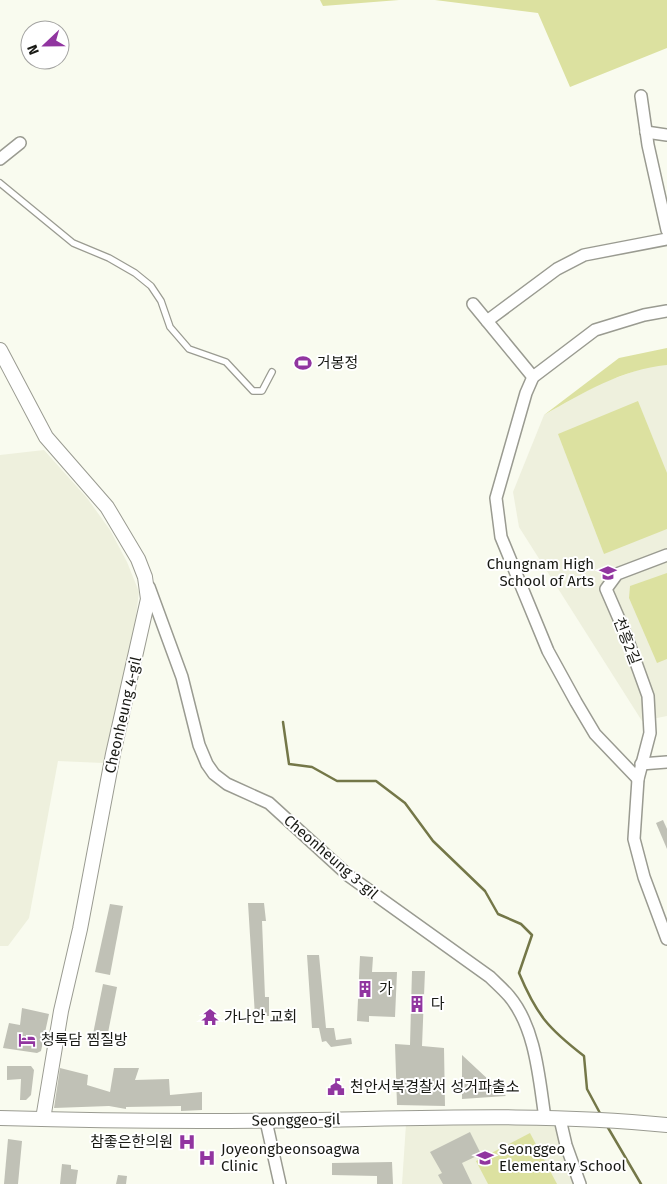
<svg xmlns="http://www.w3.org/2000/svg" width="667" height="1184" font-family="'Fira Sans','Noto Sans KR',sans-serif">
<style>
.built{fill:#eef0dd}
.green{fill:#dce1a0}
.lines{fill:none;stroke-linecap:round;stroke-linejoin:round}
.stream{stroke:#747748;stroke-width:2.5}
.building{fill:#c0c1b6}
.service-casing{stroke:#9a9b91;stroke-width:8}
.minor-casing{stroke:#9a9b91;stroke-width:14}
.tertiary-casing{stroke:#9a9b91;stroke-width:16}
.service{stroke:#fff;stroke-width:5.5}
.minor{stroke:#fff;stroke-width:11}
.tertiary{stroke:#fff;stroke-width:14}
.labels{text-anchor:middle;stroke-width:4;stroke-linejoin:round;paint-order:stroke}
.poi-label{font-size:15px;fill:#181914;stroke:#fff;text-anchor:start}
.street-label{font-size:15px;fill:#181914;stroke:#fff}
</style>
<rect width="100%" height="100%" fill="#f9fbef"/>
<g class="built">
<polygon points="667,365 667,716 642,721 519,527 513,492 544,415 599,384 649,366"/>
<polygon points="44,450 87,498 110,530 127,562 139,592 133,639 103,763 58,761 29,918 8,946 0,946 0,455"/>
<polygon points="406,1124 554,1125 558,1132 559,1140 575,1184 402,1184"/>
</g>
<g class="green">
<polygon points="320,0 399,0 323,6"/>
<polygon points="435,0 667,0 667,48 570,87 538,13"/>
<path d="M667,348V365C622,369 583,393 544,415L619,358Z"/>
<polygon points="638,401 667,473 667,529 604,554 558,434"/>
<polygon points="667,573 667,659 657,663 629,598 630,586"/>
<polygon points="530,1133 557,1184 488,1184 476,1161"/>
</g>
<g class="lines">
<g class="stream">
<path d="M283,722L289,764L312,767L337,781H376L405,803L433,841L485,891L498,914L521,924L532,935L519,973C537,1016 549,1029 584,1056L587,1089L601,1115"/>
<polyline points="607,1126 641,1184"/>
</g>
</g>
<g class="building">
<polygon points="663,820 667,829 667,849 656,823"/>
<polygon points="248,903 264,903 266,921 262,921 265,997 269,997 269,1016 255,1016"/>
<polygon points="110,904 123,906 110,975 95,972"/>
<polygon points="307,955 319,955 326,1028 334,1028 336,1040 351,1038 352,1044 331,1047 326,1041 322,1042 319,1028 312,1028"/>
<polygon points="360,956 373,957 372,972 397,972 395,1017 369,1016 369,1022 357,1021"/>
<polygon points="412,971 425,971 422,1046 444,1048 445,1106 397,1105 395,1044 410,1045"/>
<polygon points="103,984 117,987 106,1043 92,1039"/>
<polygon points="22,1008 49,1014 41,1051 37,1053 3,1048 9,1023 20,1025"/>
<polygon points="462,1055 506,1096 462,1099"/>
<polygon points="7,1066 31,1066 34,1070 31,1095 26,1100 20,1100 21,1079 7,1080"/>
<polygon points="60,1068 88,1075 87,1085 110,1092 114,1068 139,1068 135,1080 169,1079 170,1095 202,1092 202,1110 181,1111 181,1106 126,1107 126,1109 109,1106 54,1108"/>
<polygon points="470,1132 481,1154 462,1163 472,1184 443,1184 438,1175 442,1173 430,1152"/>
<polygon points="8,1139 22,1141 18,1184 4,1184"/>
<polygon points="392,1162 393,1184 377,1184 377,1176 332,1175 332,1163"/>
<polygon points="62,1164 71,1165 71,1169 78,1170 76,1184 60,1184"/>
<polygon points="118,1175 127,1176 126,1184 116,1184"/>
</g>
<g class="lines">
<g class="service-casing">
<polyline id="service" points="0,183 73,243 109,258 135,273 151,286 161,301 170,327 189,349 226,362 253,391 262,391 272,372"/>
</g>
<g class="minor-casing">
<g id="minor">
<polyline points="641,96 648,145 667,230"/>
<polyline points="646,132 667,135"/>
<polyline points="0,159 20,143"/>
<polyline points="473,304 533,377"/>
<polyline points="487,321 557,269 584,255 667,239"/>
<polyline points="667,555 617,574 606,589 626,635 648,696 650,733 638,779 634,839 644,877 667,939"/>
<path d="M149,587L182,677L199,745L207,764L214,774L227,784L269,803L349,876L490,977C496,983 503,989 509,996C536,1028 539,1079 545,1118"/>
<polyline points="641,764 667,762"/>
<polyline points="638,779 595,734 576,702 548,651 501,537 496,498 526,393 533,377 595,330 644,315 667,311"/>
<polyline points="560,1119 566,1145 580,1184"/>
<polyline points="266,1121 280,1184"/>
</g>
</g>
<g class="tertiary-casing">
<g id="tertiary">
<polyline points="0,350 46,437 107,507 138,559 145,577 148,599 113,754 80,929 61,1011 43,1119"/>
<path d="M0,1118C104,1121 207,1122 311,1120C430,1118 548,1113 667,1125"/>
</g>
</g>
<use href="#service" class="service"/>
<use href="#minor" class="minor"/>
<use href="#tertiary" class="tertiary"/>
</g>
<defs>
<g id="stadium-bare" transform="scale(1.35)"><path d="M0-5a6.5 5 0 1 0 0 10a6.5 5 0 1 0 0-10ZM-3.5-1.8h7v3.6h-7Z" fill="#9135a0" stroke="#fff" stroke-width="2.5" paint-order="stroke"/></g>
<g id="school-bare" transform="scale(1.35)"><path d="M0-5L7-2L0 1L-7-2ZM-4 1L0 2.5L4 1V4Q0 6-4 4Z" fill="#9135a0" stroke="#fff" stroke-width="2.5" paint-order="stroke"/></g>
<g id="building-bare" transform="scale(1.35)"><path d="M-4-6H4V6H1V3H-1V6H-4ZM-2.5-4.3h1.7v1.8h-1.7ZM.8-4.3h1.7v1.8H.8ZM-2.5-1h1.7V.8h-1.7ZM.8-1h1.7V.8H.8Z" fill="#9135a0" stroke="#fff" stroke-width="2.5" paint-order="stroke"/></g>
<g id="temple-bare" transform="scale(1.35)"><path d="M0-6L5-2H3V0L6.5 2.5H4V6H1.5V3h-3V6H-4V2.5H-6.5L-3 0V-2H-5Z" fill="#9135a0" stroke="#fff" stroke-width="2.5" paint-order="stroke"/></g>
<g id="hotel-bare" transform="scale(1.35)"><path d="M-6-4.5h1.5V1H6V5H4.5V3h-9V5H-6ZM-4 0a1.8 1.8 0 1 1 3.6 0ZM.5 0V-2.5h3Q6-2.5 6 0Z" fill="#9135a0" stroke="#fff" stroke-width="2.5" paint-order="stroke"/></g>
<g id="civic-bare" transform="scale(1.35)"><path d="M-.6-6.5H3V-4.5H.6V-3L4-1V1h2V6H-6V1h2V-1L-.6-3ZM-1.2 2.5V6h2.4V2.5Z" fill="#9135a0" stroke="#fff" stroke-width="2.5" paint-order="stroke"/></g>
<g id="hospital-bare" transform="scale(1.35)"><path d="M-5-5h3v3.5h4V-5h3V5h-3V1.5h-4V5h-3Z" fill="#9135a0" stroke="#fff" stroke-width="2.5" paint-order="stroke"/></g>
</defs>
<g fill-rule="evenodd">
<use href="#stadium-bare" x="303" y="363"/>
<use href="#school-bare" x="608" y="573"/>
<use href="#building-bare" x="365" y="989"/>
<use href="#building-bare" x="417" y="1004"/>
<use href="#temple-bare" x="210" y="1017"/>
<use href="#hotel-bare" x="27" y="1040"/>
<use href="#civic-bare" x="336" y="1087"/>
<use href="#hospital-bare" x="187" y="1142"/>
<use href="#hospital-bare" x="207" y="1158"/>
<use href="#school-bare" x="485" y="1158"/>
</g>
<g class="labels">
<g class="poi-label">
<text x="317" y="368">거봉정</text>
<text x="594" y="569" text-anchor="end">Chungnam High<tspan x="594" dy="17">School of Arts</tspan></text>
<text x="379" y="994">가</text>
<text x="431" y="1009">다</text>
<text x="224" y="1022">가나안 교회</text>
<text x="41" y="1045">청록담 찜질방</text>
<text x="350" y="1092">천안서북경찰서 성거파출소</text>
<text x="173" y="1147" text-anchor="end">참좋은한의원</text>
<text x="221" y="1154">Joyeongbeonsoagwa<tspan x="221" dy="17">Clinic</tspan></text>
<text x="499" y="1154">Seonggeo<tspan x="499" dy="17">Elementary School</tspan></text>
</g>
<g class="street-label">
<text transform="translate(627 641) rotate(69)" y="5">천흥2길</text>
<text transform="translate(123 715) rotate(-77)" y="5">Cheonheung 4-gil</text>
<text transform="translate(331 857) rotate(41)" y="5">Cheonheung 3-gil</text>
<text transform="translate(296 1120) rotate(-1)" y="5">Seonggeo-gil</text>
</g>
</g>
<g transform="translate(45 45) rotate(248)"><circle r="24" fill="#ffffff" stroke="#a3a3a1"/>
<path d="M0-4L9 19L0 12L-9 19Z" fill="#9135a0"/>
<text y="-8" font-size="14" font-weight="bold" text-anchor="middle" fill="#181914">N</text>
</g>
</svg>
